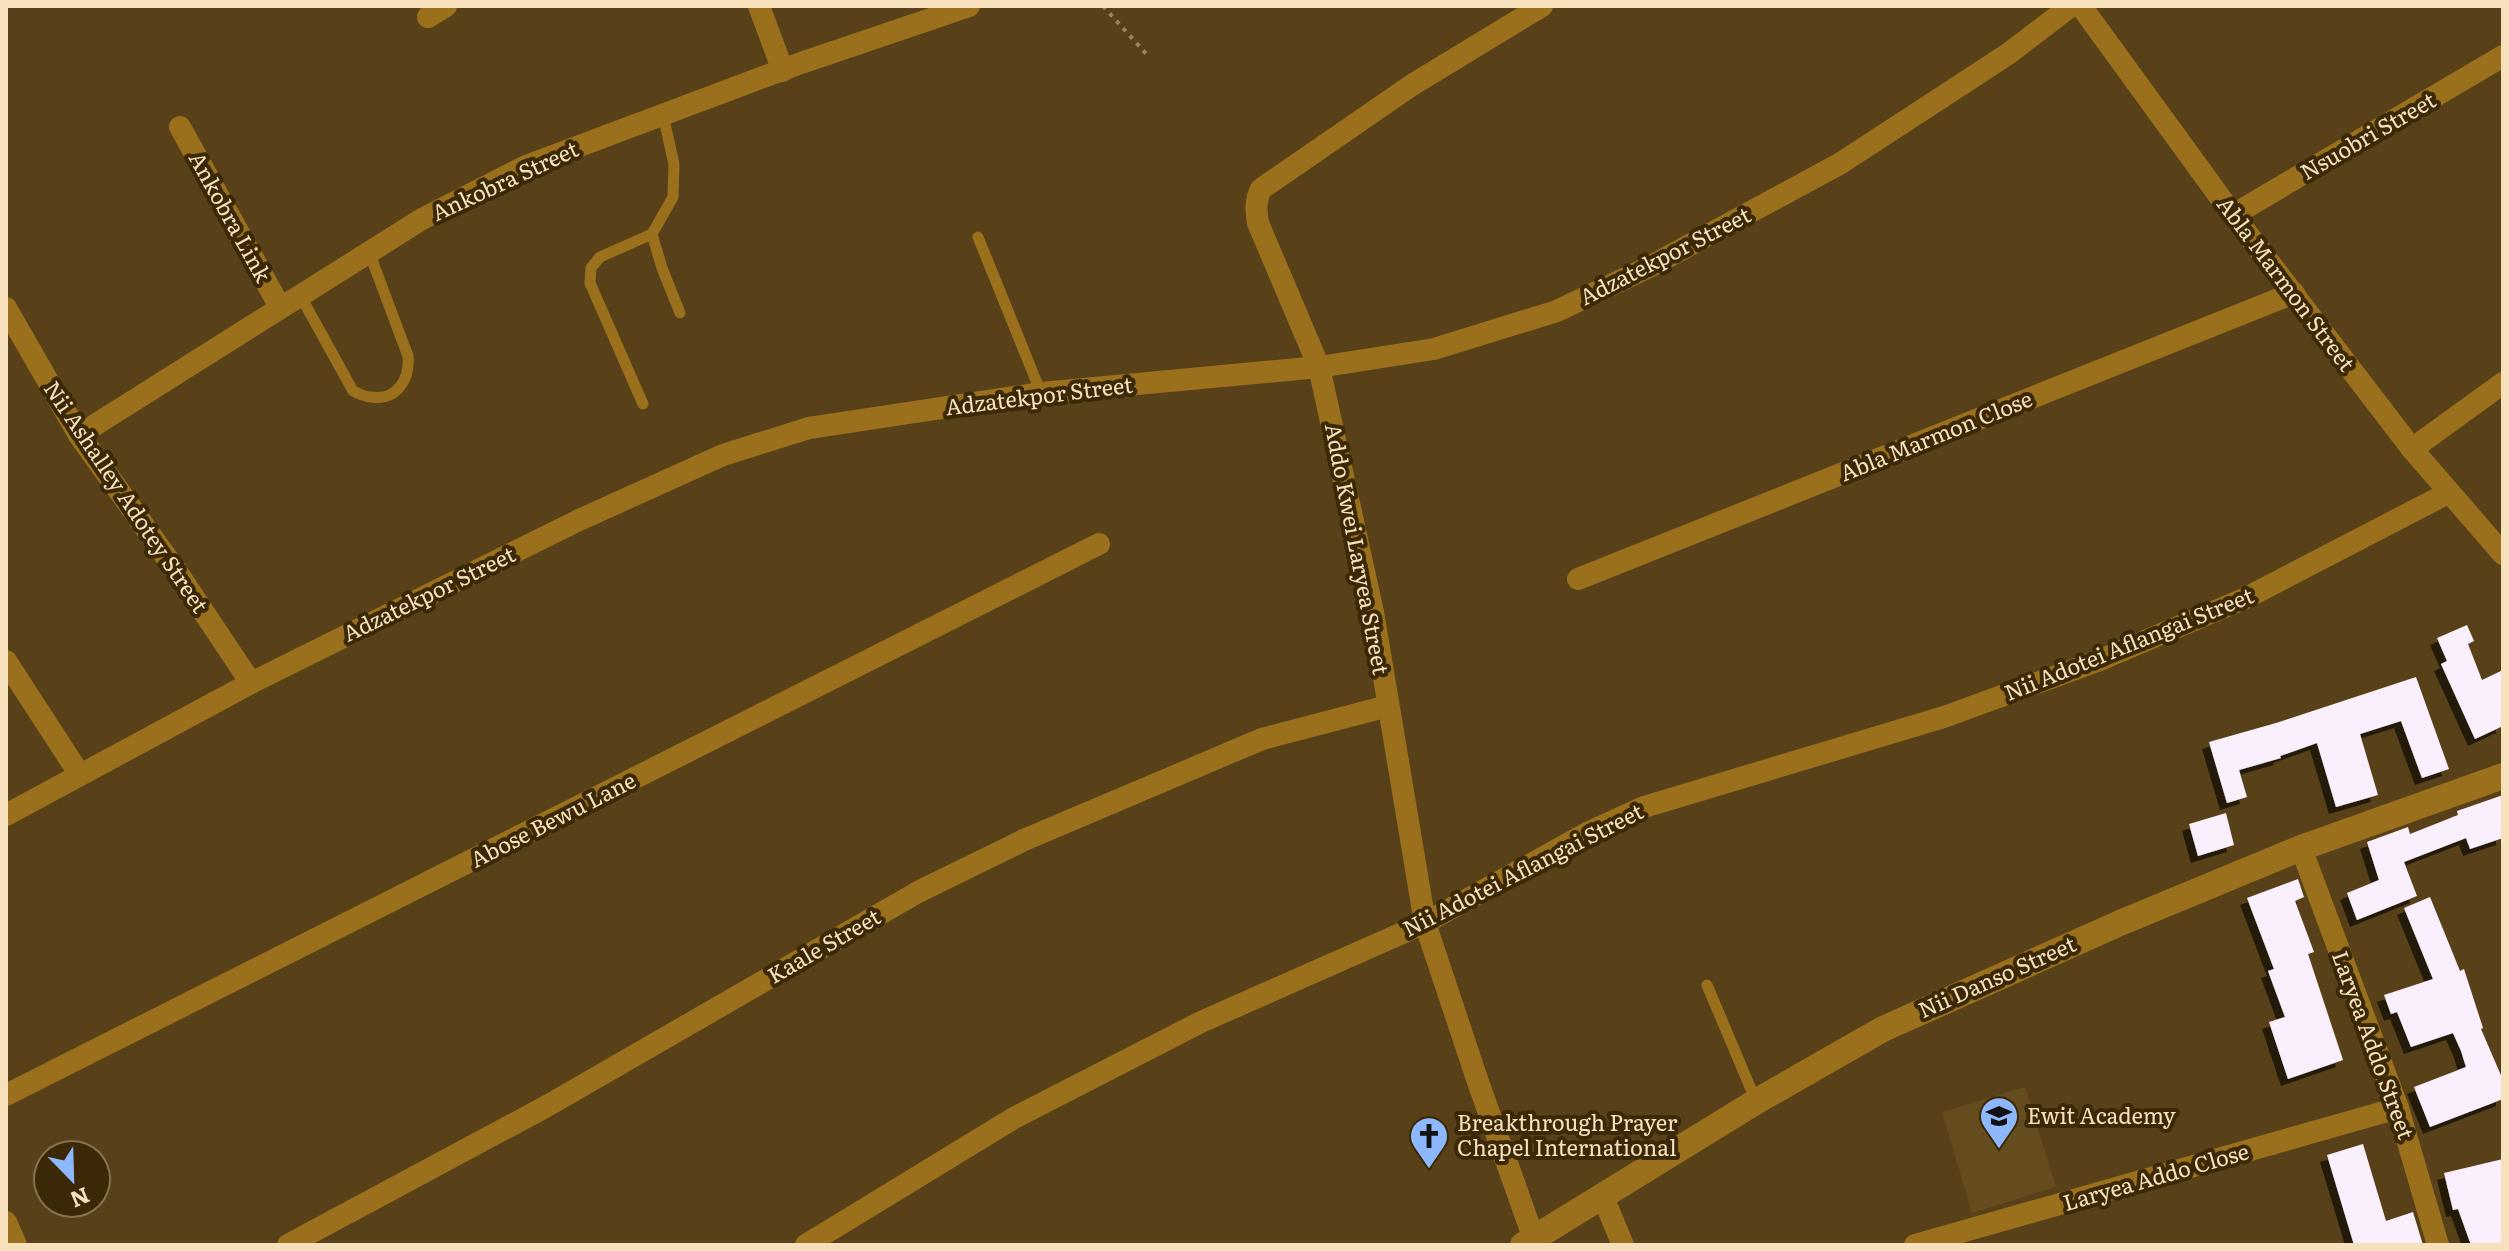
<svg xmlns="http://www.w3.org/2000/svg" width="2509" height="1251" font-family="Literata,serif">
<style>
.built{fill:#654c1f}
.building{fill:#faf0fd;filter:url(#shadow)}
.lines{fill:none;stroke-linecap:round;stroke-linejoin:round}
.path{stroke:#9b855e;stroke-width:4;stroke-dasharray:4 6;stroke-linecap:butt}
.service{stroke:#9a701d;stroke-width:11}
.minor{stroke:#9a701d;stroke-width:22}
.tertiary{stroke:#9a701d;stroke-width:26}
.labels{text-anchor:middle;stroke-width:8;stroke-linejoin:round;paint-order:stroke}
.street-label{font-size:22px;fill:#f7e1bc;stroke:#3a2806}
.poi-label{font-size:22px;fill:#f7e1bc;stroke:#3a2806;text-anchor:start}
</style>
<defs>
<filter id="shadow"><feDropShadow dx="-7" dy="7" stdDeviation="0" flood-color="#0009"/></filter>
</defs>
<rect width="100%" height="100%" fill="#584118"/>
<polygon class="built" points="2025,1087 2056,1187 1972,1213 1942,1112"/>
<g class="building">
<polygon points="2467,625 2474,641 2468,644 2482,680 2503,670 2503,726 2475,739 2441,664 2447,661 2437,638"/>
<polygon points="2416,677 2449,769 2422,778 2401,721 2360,734 2378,795 2336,807 2317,743 2280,756 2281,758 2239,770 2247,797 2227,803 2209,742 2276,723"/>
<polygon points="2503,795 2503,838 2470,849 2466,838 2404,862 2417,896 2357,920 2347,893 2379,880 2367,842 2408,827 2410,834 2458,815 2457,811"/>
<polygon points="2226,813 2234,845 2198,856 2189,824"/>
<polygon points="2298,879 2304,897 2295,901 2314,952 2308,954 2343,1060 2288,1079 2269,1022 2285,1017 2268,971 2274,969 2247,898"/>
<polygon points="2430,897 2460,971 2464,969 2483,1028 2481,1029 2503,1080 2503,1099 2430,1127 2414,1087 2466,1067 2461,1051 2453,1033 2411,1047 2397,1012 2391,1014 2384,995 2433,979 2404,908"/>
<polygon points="2363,1144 2386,1221 2413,1212 2423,1245 2354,1245 2327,1155"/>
<polygon points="2503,1159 2503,1245 2471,1245 2458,1209 2453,1210 2444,1173"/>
</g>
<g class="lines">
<polyline class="path" points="1103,6 1149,57"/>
<g class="service">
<polyline points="663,115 674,164 673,197 652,234 662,268 680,313"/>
<polyline points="978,237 1041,393"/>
<path d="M300,295L353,391C358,393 365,397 371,397C398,401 410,378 408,356L369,252"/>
<polyline points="643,404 590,283 591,268 600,257 652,234"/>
<polyline points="1707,985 1756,1101"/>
</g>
<g class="minor">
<polyline points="759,6 783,71"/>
<polyline points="2081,6 2233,215 2412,449 2503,554"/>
<polyline points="428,17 446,6"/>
<polyline points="180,127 280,307"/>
<polyline points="2233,215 2503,56"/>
<polyline points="6,308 79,435 177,572 251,683"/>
<polyline points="79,435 422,219 526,166 801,63 969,6"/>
<polyline points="2412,449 2503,383"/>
<polyline points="1578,579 2294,293"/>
<polyline points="6,661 80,775"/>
<polyline points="6,815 251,683 577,521 723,455 809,428 1041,393 1319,367 1434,349 1557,311 1653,265 1841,163 2008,54 2071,6"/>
<polyline points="2301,848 2398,1108 2438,1245"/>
<polyline points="6,1095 1099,544"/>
<polyline points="1603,1197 1623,1245"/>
<polyline points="6,1222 16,1245"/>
<path d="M1534,1239L1478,1082L1425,923L1373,612L1319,367L1258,223C1256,210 1255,201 1261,189L1412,85L1542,6"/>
<polyline points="288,1245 547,1106 918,892 1024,840 1262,739 1388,706"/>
<polyline points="806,1245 1014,1118 1201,1022 1425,923 1587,833 1644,807 1944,717 2100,660 2246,598 2448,493"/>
<polyline points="1915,1245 2398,1108"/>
</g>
<polyline class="tertiary" points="1523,1245 1757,1101 1883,1029 2120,923 2301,848 2503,776"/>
</g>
<defs>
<g id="school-pin" transform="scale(2)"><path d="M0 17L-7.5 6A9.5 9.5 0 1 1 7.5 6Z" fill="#8eb8fd" stroke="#3a2806"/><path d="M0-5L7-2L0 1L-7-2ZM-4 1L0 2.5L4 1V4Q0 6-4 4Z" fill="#111"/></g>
<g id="church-pin" transform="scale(2)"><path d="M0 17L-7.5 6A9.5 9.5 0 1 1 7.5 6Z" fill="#8eb8fd" stroke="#3a2806"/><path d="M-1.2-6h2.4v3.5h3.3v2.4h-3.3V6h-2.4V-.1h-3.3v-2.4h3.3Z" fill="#111"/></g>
</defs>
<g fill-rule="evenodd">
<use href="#school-pin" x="1999" y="1116"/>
<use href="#church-pin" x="1429" y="1136"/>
</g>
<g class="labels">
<g class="street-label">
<text transform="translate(2368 136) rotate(-30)" y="8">Nsuobri Street</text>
<text transform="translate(505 181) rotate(-25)" y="8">Ankobra Street</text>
<text transform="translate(230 217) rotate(61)" y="8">Ankobra Link</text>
<text transform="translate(1665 256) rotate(-27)" y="8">Adzatekpor Street</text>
<text transform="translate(2286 284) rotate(53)" y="8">Abla Marmon Street</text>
<text transform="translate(1039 396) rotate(-7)" y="8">Adzatekpor Street</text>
<text transform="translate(1936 436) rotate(-22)" y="8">Abla Marmon Close</text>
<text transform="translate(126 497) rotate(56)" y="8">Nii Ashalley Adotey Street</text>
<text transform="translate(1357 549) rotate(79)" y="8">Addo Kwei Laryea Street</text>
<text transform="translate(429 594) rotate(-26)" y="8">Adzatekpor Street</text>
<text transform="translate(2129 644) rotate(-22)" y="8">Nii Adotei Aflangai Street</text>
<text transform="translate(553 820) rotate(-27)" y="8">Abose Bewu Lane</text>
<text transform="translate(1523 870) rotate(-27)" y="8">Nii Adotei Aflangai Street</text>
<text transform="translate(824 946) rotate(-30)" y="8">Kaale Street</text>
<text transform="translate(1997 977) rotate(-24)" y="8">Nii Danso Street</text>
<text transform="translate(2373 1045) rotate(70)" y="8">Laryea Addo Street</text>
<text transform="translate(2156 1177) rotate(-16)" y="8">Laryea Addo Close</text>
</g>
<g class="poi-label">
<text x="2027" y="1124">Ewit Academy</text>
<text x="1457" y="1131">Breakthrough Prayer<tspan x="1457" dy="25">Chapel International</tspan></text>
</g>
</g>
<rect width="2509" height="1251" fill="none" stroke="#f7e1bc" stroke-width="16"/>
<g transform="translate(72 1179) rotate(157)"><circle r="38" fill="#3a2806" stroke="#86724f" stroke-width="2"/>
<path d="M0-6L14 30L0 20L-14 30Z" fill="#8eb8fd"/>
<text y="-12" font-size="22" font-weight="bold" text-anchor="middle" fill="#f7e1bc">N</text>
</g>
</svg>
